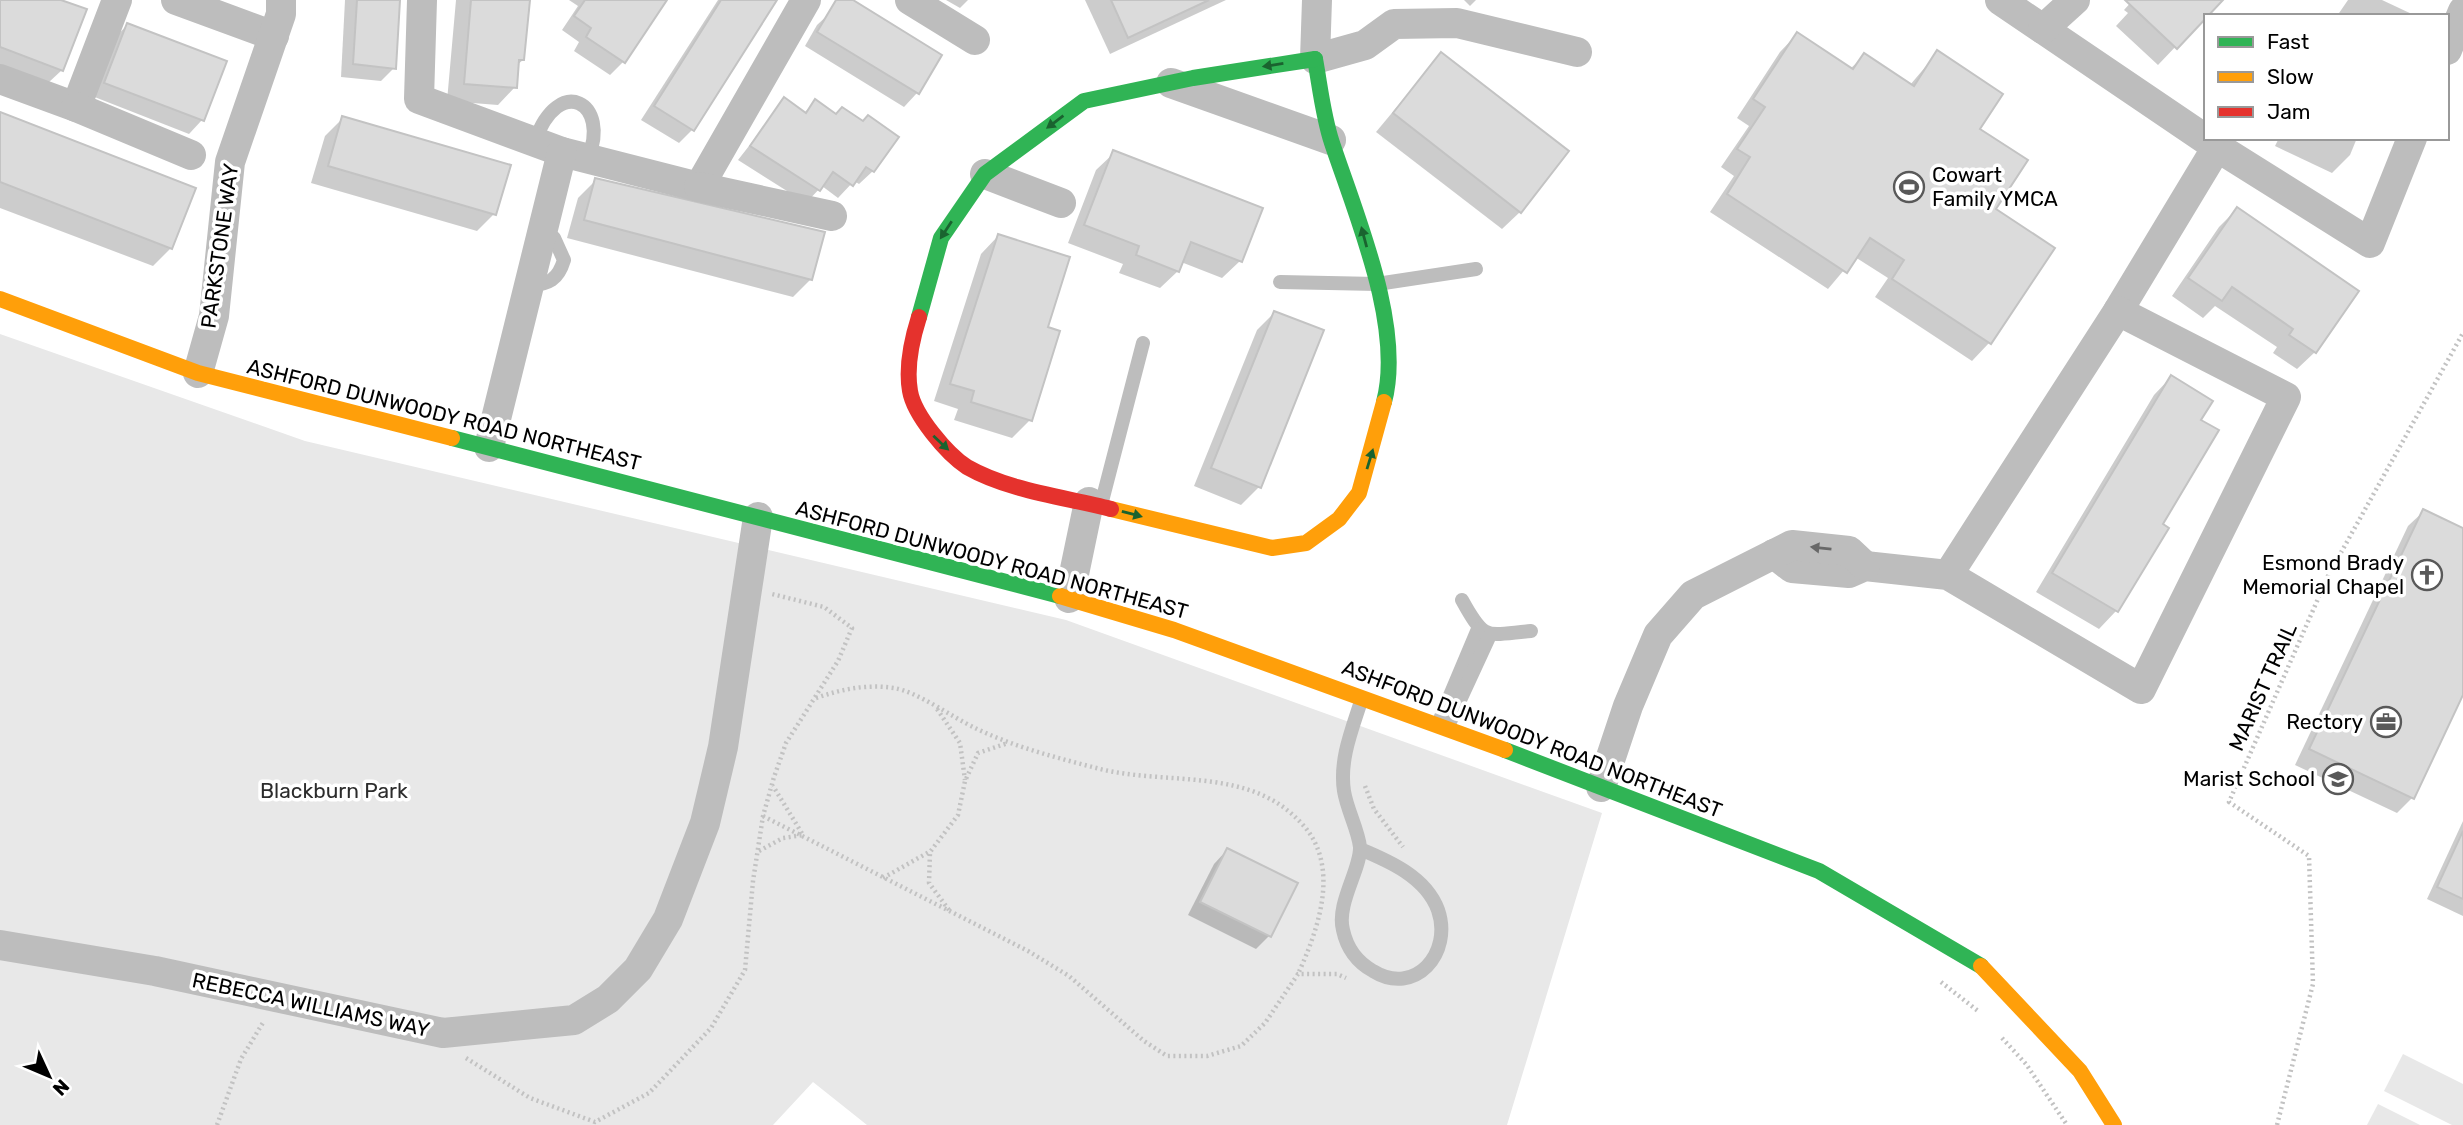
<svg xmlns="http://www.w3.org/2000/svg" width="2463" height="1125" font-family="Rubik,sans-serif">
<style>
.green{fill:#e8e8e8}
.shadow{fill:#0003}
.building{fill:#dbdbdb;stroke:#c3c3c3;stroke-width:2}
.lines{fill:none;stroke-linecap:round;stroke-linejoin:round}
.path{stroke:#c2c2c2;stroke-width:4.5;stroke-dasharray:2 3.5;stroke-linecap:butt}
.lane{stroke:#bdbdbd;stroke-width:14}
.street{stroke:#bdbdbd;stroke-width:30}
.fast{stroke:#30b455;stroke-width:16}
.slow{stroke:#ff9f0a;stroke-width:16}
.jam{stroke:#e5322d;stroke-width:16}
.oneway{fill:#1a632f}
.oneway2{fill:#686868}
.labels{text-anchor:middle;stroke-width:7;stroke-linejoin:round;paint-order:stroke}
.poi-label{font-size:21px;fill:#000;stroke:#fff;text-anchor:end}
.street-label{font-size:21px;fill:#000;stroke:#fff}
.park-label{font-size:21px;fill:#2c2c2c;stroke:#fff}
</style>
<rect width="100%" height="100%" fill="#fff"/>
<g class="green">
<polygon points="0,334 305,441 1066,620 1602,813 1507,1125 867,1125 813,1082 773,1125 0,1125"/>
<polygon points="2403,1054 2463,1084 2463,1125 2452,1125 2384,1091"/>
<polygon points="2378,1104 2420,1125 2367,1125"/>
</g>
<g class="shadow">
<polygon points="0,0 56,0 62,70 48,83 0,65"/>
<polygon points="345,0 398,0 394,68 381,81 341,77"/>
<polygon points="456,0 528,0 523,60 517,65 515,87 498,105 447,101"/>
<polygon points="569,0 661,0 623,62 610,75 574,51 579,42 562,30 578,6"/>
<polygon points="718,0 775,0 692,130 679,143 641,120"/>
<polygon points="946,0 968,0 960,8"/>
<polygon points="1085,0 1226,0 1110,54"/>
<polygon points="1464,0 1476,0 1470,6"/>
<polygon points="2133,0 2220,0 2158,65 2116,26 2128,13 2124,10"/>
<polygon points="2348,0 2382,0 2414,15 2337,16"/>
<polygon points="831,12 940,55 917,93 904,107 805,46 817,25"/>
<polygon points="127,25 202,120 189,134 92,96 114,39"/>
<polygon points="1797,34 1850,69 1865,55 1910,85 1938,52 1977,129 1994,210 2052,248 1989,343 1972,361 1875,297 1888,278 1855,257 1828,289 1710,212 1734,176 1721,167 1749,126 1737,118 1780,52"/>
<polygon points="1441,54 1520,212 1502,229 1376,132"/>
<polygon points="785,100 804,113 815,102 835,116 862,123 873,171 859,184 854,181 838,198 822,186 806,203 738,160"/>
<polygon points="0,115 171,248 153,266 0,208"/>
<polygon points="343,118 494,214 477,231 311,183 325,136"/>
<polygon points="2279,138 2357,138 2350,155 2332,173 2275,146"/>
<polygon points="1114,153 1240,261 1222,278 1181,262 1178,271 1160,288 1119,273 1123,264 1068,243 1096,170"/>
<polygon points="596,180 811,279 793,297 567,238 578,198"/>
<polygon points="2237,209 2315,352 2297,369 2273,353 2277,347 2215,306 2203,318 2172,296 2219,227"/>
<polygon points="998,236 1046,328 1030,420 1012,438 954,420 958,409 934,401 981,254"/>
<polygon points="1274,313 1259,487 1241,505 1194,486 1257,330"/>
<polygon points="2171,377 2199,421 2160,525 2166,528 2116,611 2099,629 2036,592 2154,395"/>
<polygon points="2424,511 2463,529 2463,691 2412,798 2397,813 2295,765 2408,526"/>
<polygon points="2463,821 2463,916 2427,899"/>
<polygon points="1227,850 1269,936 1256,949 1188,915 1214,864"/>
</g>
<g class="building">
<polygon points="0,0 61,0 87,9 63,71 0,47"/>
<polygon points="357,0 400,0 396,69 353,64"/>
<polygon points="471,0 530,0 524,60 519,60 517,88 464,84"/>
<polygon points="585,0 667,0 625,63 586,37 591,28 574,16"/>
<polygon points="721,0 777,0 694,131 654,106"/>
<polygon points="836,0 853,0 942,55 919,94 817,32"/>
<polygon points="1111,0 1209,0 1128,38"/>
<polygon points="2125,0 2223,0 2177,49"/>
<polygon points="127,23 227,61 204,121 104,83"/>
<polygon points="1797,32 1853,69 1864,53 1914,86 1937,50 2003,94 1980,129 2028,160 1996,209 2055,248 1991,344 1892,279 1904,260 1870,238 1847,273 1727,194 1750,157 1737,149 1765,107 1753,99"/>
<polygon points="1441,52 1569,151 1521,213 1393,113"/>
<polygon points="784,97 806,113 815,99 836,114 842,107 863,121 868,115 899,137 874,172 866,167 853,186 833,172 820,191 750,146"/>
<polygon points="0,112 196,188 172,249 0,182"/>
<polygon points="342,116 511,165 496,215 328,166"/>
<polygon points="1113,150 1263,208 1242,262 1191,242 1179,272 1136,255 1139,246 1084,225"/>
<polygon points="595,178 825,232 812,280 584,220"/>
<polygon points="2237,207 2359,291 2316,353 2289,335 2293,329 2232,287 2222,301 2188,278"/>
<polygon points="998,234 1070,257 1048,327 1060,331 1032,421 971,402 974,391 950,384"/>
<polygon points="1274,311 1324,330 1261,488 1211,468"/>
<polygon points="2171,375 2213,401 2201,420 2219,430 2163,524 2169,528 2118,612 2052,573"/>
<polygon points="2423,509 2463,528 2463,695 2414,799 2309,749"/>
<polygon points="2463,831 2463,899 2437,887"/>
<polygon points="1227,848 1298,883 1271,937 1200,902"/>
</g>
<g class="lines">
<g class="path">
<path d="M816,698C842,689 867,684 894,688C918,692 952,717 975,728C1014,747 1058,758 1100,769C1170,786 1251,766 1303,825C1341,867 1318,930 1298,974"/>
<polyline points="937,709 960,743 965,780"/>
<polyline points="1365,786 1374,809 1403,847"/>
<polyline points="763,816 1028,951 1069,976 1144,1041 1167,1056 1207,1056 1241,1046 1265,1023 1298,974 1337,974 1346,978"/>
<polyline points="759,851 783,838 803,835 773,786"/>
<polyline points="883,878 929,852"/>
<polyline points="949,910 929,883 930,852 958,815 965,781 978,753 1008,743"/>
<polyline points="1941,982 1978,1011"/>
<polyline points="2002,1038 2026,1064 2067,1125"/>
<polyline points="466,1058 530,1098 595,1122 649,1093 711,1028 745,970 753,881 763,816 774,777 786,743 838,661 852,628 824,607 772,594"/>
<polyline points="217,1125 241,1059 264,1021"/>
<polyline points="2277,1125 2313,984 2309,856 2229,802 2328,576 2463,333"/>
</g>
<g class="lane">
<path d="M535,141C559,73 611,103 588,158"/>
<polyline points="1280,282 1377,284 1476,269"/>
<path d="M529,286C549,284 558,280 564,260L554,238L543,229"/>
<polyline points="1101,505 1143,343"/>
<path d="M1462,600C1485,642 1486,635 1531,631"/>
<polyline points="1438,724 1478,629"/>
<polyline points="1448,726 1490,635"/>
<path d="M1360,849C1389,861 1426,877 1438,910C1453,953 1415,997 1373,971C1357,962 1347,949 1343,930C1336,904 1361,869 1360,847C1358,829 1347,810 1344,791C1339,759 1353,727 1362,698"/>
</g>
<g class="street">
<polyline points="176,0 274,36"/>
<polyline points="422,0 419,99 562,152 699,187 806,0"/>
<polyline points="910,0 975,40"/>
<polyline points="1317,0 1315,59 1365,45 1394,24 1457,23 1577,52"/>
<polyline points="2000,0 2217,147"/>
<polyline points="2043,29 2075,0"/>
<polyline points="2447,50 2463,11"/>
<polyline points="0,79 76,107 117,0"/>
<polyline points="1171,83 1331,140"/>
<polyline points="76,107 191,155"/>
<polyline points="985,174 1061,203"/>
<polyline points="699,187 832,216"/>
<polyline points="2118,311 2217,147 2370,243 2412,138"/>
<polyline points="198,373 214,316 230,162 281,14 281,0"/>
<polyline points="489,447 562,152"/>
<polyline points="1774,554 1792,568 1849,573 1865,566 1948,575 2141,689 2286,397 2118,311 1948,575"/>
<polyline points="1069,598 1089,502"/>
<polyline points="1601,787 1628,706 1658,635 1693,595 1792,545 1849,551 1865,566"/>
<polyline points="0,945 155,971 443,1033 574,1020 608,999 638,969 668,919 705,823 723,747 758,517"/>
</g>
<g class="fast">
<path d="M1315,59C1320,86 1323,116 1332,143C1356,215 1404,327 1384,402"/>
<polyline points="919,317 941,238 985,174 1084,101 1193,78 1315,59"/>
<polyline points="452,438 1060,596"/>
<polyline points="1505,750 1819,871 1981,966"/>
</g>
<g class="slow">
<polyline points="0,299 198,373 452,438"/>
<polyline points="1111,509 1272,548 1306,543 1339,519 1359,493 1384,402"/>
<polyline points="1060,596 1174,630 1505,750"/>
<polyline points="1981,966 2080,1071 2114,1125"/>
</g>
<path class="jam" d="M919,317C912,339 906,368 910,391C914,415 947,454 967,467C1009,491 1065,497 1111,509"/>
</g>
<defs><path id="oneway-solid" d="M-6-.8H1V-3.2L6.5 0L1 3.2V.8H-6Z" transform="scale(1.75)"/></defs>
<g class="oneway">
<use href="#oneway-solid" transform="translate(1273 65) rotate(171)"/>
<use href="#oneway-solid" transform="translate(1055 122) rotate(143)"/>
<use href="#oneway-solid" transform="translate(946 230) rotate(123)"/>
<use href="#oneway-solid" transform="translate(1364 237) rotate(-105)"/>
<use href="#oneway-solid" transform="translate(941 443) rotate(43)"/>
<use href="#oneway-solid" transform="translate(1370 459) rotate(-73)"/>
<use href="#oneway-solid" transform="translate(1132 514) rotate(15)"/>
</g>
<use class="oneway2" href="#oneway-solid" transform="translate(1821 548) rotate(-174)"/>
<defs>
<g id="stadium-ring" transform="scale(1.575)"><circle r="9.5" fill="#fff" stroke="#595959" stroke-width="1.5"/><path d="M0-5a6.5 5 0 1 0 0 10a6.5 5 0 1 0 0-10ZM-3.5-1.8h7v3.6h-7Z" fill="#595959"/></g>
<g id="church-ring" transform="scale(1.575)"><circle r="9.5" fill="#fff" stroke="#595959" stroke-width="1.5"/><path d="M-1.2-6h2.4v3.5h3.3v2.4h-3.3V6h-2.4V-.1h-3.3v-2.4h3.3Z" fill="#595959"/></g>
<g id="office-ring" transform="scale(1.575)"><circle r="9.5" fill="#fff" stroke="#595959" stroke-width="1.5"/><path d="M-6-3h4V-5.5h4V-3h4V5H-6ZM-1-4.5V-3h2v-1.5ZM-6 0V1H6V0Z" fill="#595959"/></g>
<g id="school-ring" transform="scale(1.575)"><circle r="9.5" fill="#fff" stroke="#595959" stroke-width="1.5"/><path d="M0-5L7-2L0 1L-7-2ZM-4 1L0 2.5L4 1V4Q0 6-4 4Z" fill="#595959"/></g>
</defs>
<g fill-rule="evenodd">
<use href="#stadium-ring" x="1909" y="187"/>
<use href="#church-ring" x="2427" y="575"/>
<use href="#office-ring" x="2386" y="722"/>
<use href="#school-ring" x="2338" y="779"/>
</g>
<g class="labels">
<g class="poi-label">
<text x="1932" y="182" text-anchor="start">Cowart<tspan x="1932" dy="24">Family YMCA</tspan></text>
<text x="2404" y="570">Esmond Brady<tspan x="2404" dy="24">Memorial Chapel</tspan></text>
<text x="2363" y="729">Rectory</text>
<text x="2315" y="786">Marist School</text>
</g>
<g class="street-label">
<text transform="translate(220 246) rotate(-82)" y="7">PARKSTONE WAY</text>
<text transform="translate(444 415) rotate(14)" y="7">ASHFORD DUNWOODY ROAD NORTHEAST</text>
<text transform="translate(992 560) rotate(15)" y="7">ASHFORD DUNWOODY ROAD NORTHEAST</text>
<text transform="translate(2263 687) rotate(-66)" y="7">MARIST TRAIL</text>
<text transform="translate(1532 739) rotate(21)" y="7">ASHFORD DUNWOODY ROAD NORTHEAST</text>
<text transform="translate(311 1005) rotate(12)" y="7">REBECCA WILLIAMS WAY</text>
</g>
<g class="park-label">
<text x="334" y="798">Blackburn Park</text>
</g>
</g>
<rect x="2204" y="14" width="245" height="126" fill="#ffffff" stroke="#999999" stroke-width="2"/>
<rect x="2218" y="37" width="35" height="10" fill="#30b455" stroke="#999999" stroke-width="2"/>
<text x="2267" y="49" font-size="21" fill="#000000">Fast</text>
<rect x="2218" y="72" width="35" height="10" fill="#ff9f0a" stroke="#999999" stroke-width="2"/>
<text x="2267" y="84" font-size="21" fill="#000000">Slow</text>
<rect x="2218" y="107" width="35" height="10" fill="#e5322d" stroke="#999999" stroke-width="2"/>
<text x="2267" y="119" font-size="21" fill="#000000">Jam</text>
<g transform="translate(49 1076) rotate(134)" stroke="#ffffff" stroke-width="5" paint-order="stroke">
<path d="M0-5L12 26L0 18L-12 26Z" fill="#000000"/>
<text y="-10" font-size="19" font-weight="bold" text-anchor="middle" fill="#000000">N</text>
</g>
</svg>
